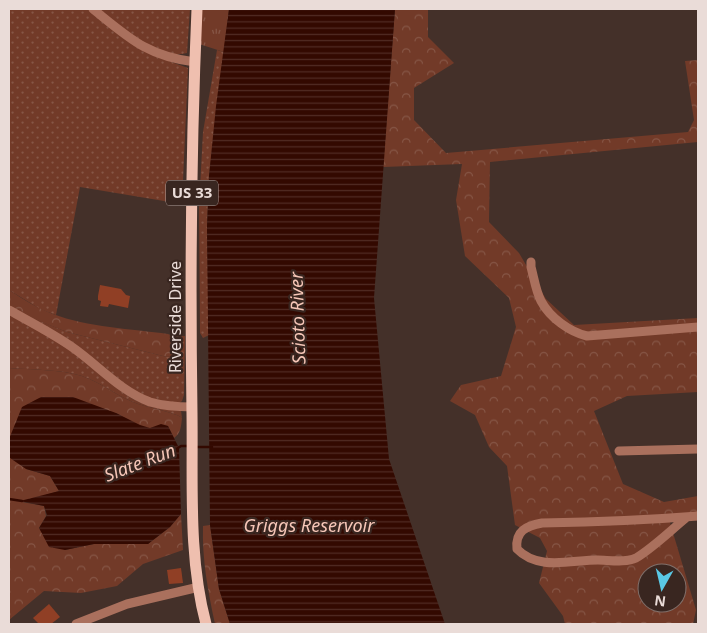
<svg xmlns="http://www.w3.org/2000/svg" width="707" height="633" font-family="'Noto Sans',sans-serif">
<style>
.grass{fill:url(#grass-dots)}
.forest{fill:url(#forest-crowns);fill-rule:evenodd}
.park{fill:url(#park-tufts)}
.water{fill:url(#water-rules)}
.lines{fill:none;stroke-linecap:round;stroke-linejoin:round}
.stream{stroke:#330900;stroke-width:2.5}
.building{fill:#903f25}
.minor{stroke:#aa705d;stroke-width:9}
.major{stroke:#efbfaf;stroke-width:11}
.labels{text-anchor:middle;stroke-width:4.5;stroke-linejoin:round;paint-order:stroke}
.shield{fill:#392620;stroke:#b5a5a1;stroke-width:1}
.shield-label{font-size:15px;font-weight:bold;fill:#eadcd8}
.street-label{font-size:16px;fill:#eadcd8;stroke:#392620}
.water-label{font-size:18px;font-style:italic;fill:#f6c6b7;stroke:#392620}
</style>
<defs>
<pattern id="grass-dots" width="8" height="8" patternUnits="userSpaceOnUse" patternTransform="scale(1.25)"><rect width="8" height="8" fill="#723a28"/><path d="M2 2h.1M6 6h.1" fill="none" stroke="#865646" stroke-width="1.8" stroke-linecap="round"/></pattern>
<pattern id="forest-crowns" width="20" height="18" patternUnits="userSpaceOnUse" patternTransform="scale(1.25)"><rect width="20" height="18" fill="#723a28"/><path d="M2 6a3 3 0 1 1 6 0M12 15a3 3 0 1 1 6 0" fill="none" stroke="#865646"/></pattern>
<pattern id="park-tufts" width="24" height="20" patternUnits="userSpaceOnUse" patternTransform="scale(1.25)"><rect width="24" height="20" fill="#723a28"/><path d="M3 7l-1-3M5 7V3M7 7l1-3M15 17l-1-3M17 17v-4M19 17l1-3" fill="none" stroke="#865646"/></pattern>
<pattern id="water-rules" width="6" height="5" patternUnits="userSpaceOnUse" patternTransform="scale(1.25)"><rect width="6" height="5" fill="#330900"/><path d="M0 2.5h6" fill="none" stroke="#512c24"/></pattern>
</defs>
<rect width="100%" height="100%" fill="#443029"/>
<g class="grass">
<polygon points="9,9 91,9 169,61 188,68 182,204 80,187 56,315 40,309 9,290"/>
<path d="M99,9H190L187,53C156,61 121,27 99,9Z"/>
<polygon points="217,50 224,52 209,176 207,227 209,335 203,338 200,333 199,207 203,132"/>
<polygon points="23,314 67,332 167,357 173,356 175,337 185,336 184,395 182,401 178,404 140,396"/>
<path d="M9,315C39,328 69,346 94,367C109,379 121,394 139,402C152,408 167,408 181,411L182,418C177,413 147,407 138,404C118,397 102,383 82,376C59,369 33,370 9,368Z"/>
</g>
<g class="forest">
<path d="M395,9H428V37L454,63L414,88V120L446,153L688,132L694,120L685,61L698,60V142L490,162L489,222L519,253L546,299L574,325L698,318V392L627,396L594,411L623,484L664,502L698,496V514L668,516L696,610L693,624H565L563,616L539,583L547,551L540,538L515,525L507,466L489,447L475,415L450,401L461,385L501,376L516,327L509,298L465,256L456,200L462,164L383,167ZM647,573H677V603H647Z"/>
<path d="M9,290C23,299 37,308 53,314C87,327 132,329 168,334L175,337L173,356L167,357L67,332L9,309Z"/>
<path d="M9,368C33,370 59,369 82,376C102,383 118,397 138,404C147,407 177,413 182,418C181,426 181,433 174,438L168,426C158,423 155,429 147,428C136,426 126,418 116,413L26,469L50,476L59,491L22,502L44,506L46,516L39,528L65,550L94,544H148L170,527L181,514L183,550L143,564L117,586L81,593L44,591L9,620Z"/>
<path d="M210,525L219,589L230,624H215C208,591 202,560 203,526Z"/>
</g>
<polygon class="park" points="197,9 229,9 224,52 196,43"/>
<g class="water">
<polygon points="229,9 395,9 374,298 389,459 445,624 230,624 219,589 210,525 207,227 209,176 216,106"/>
<polygon points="41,397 73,397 116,413 140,425 150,428 161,424 168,426 179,448 181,514 170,527 148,544 94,544 65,550 49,547 39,528 47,515 44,506 20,501 59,491 50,476 26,469 10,458 9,439 22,407"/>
</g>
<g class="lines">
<g class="stream">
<polyline points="195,447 212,447"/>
<polyline points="178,448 181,446 190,446"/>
<polyline points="9,499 22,501"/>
</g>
</g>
<g class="building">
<polygon points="100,285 121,289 126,295 130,296 128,308 109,304 108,307 100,306 101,301 98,300 98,296"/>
<polygon points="181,568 183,583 169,584 167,570"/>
<polygon points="49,604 60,617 51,624 39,624 33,618"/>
</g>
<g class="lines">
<g class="minor">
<path d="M93,9C129,38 147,56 195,62"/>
<path d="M531,262V267C534,278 536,292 541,301C550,318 570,332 587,336L698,327"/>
<path d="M9,310C30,322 52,333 72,347C98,365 120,391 150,402C164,406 178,407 192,407"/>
<polyline points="619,451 698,449"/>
<path d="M687,517C671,530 654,547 636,558C626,563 608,560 598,560C571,560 538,571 517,549C515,531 526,526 542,523C594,522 646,520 698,516"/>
<polyline points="76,624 127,604 199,587"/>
</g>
<path class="major" d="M197,9C191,144 190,278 192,413C193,483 188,557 206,624"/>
</g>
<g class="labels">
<rect class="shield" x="166" y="180.5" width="52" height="25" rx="4"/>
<g class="shield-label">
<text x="192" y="198">US 33</text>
</g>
<g class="street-label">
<text transform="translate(175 317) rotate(-90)" y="6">Riverside Drive</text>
</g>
<g class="water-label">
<text transform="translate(298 318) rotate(-92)" y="6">Scioto River</text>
<text transform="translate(140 463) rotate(-21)" y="6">Slate Run</text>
<text x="309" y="532">Griggs Reservoir</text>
</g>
</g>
<rect width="707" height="633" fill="none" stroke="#eadcd8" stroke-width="20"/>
<g transform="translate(662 588) rotate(188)"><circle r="24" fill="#392620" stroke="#806f6a"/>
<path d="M0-4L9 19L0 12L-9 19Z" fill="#5ac8e5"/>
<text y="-8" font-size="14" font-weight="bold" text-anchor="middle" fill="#eadcd8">N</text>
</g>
</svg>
